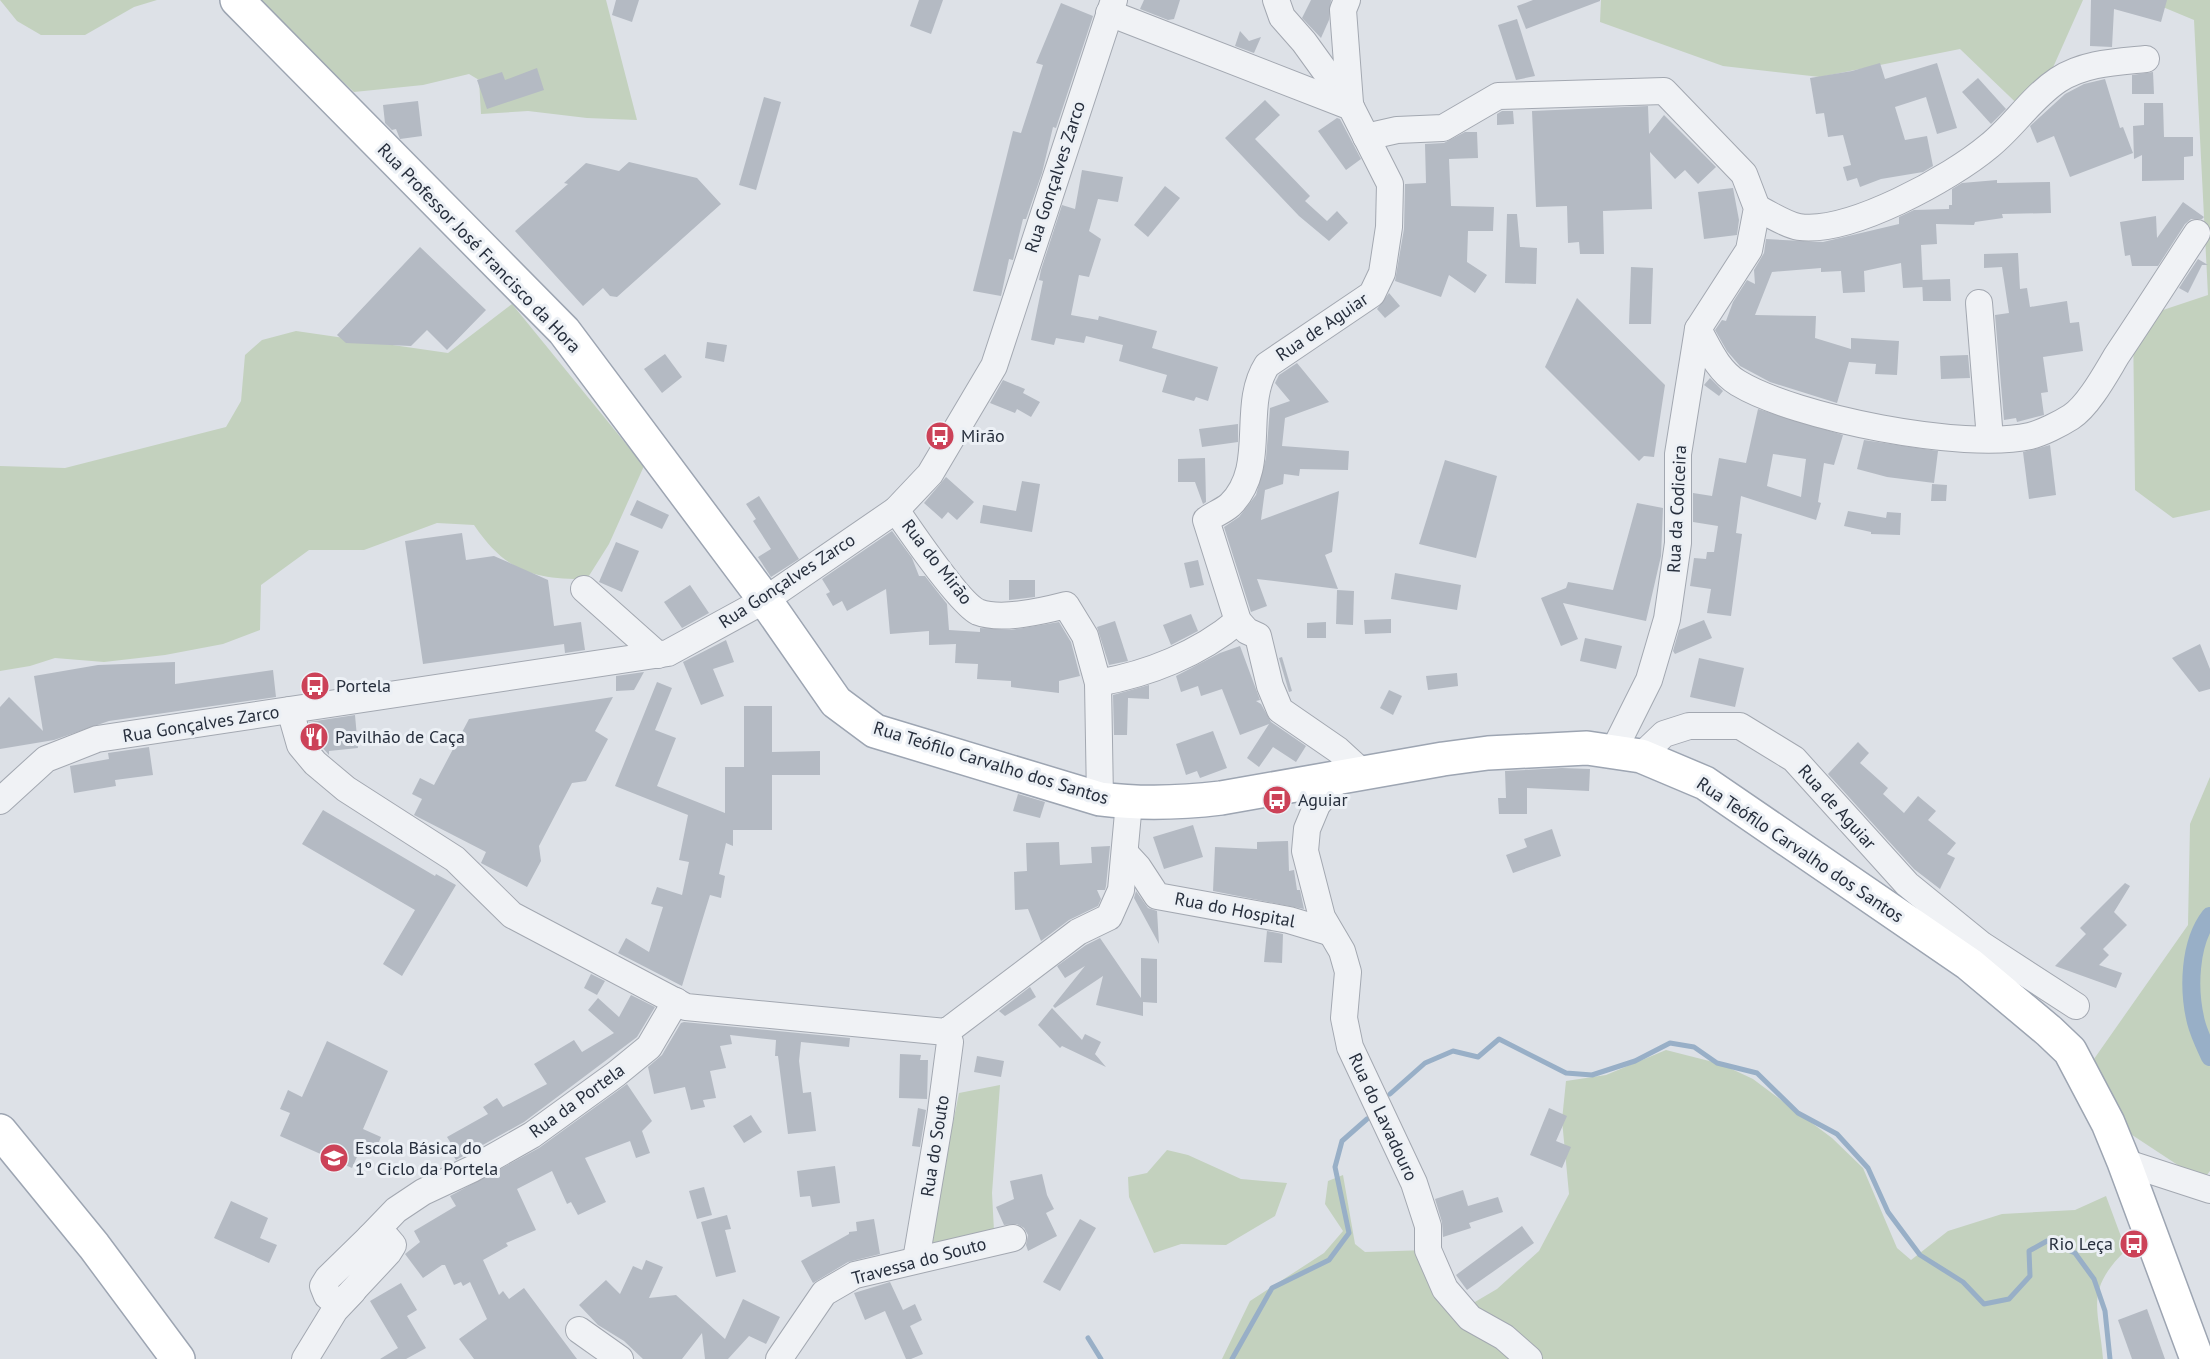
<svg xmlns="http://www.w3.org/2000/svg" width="2210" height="1359" font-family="'PT Sans',sans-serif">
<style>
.green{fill:#c3d1be}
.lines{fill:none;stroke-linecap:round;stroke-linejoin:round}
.stream{stroke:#98afc7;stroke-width:5}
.canal{stroke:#98afc7;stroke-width:18}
.building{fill:#b4bac3;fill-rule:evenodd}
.minor-casing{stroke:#a3a8b1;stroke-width:28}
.major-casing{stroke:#9da5b2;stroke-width:36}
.minor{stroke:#f0f2f5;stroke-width:26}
.major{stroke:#fff;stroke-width:33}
.labels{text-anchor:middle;stroke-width:6;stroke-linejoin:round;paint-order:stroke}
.street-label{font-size:18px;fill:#272f3d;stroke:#ecf0f5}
.poi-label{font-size:18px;fill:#272f3d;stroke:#ecf0f5;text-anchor:start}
</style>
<rect width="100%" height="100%" fill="#dde1e7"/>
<g class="green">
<polygon points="0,0 157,0 134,7 85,35 41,35 17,21"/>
<polygon points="255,0 606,0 637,120 587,118 528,111 481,114 479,80 469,74 423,85 354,92"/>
<polygon points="1601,0 2083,0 2031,117 1960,49 1820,77 1723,66 1600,22"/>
<polygon points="2146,0 2210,0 2210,510 2173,518 2135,490 2133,320 2208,295 2194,20"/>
<path d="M512,304L644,466L609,544L587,579C533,579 506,572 474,525L437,523L364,550H309L261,585L260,630L223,644L165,655L104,662L55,658L30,666L0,671V466L65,468L226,427L241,401L245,355L262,340L296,331L448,353Z"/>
<polygon points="2210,777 2210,1171 2202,1181 2120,1127 2094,1059 2188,925 2190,824"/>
<path d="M1666,1050L1721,1064L1753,1079L1832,1138L1863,1168L1897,1248L1911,1260L1948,1231L2002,1214L2075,1210L2106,1196L2126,1250C2084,1291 2099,1308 2103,1359H1222L1250,1301L1324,1253L1343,1231L1325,1204L1328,1181L1343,1175L1355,1244L1365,1252L1428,1250L1463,1309L1497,1289L1539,1251L1569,1194L1562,1120L1566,1081L1606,1075Z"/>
<polygon points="1000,1085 992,1193 994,1231 928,1247 959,1093"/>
<polygon points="1167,1150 1188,1155 1241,1179 1287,1183 1275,1216 1226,1245 1181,1244 1154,1253 1129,1197 1128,1177 1147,1173"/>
</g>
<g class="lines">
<g class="stream">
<polyline points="1390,1094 1425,1063 1453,1051 1478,1057 1499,1039 1566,1073 1592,1075 1635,1061 1670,1043 1694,1047 1717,1063 1757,1073 1798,1113 1837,1134 1868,1168 1888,1212 1920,1255 1963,1282 1984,1304 2009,1299 2030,1276 2029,1251 2047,1241 2075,1253 2094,1279 2105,1311 2110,1359"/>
<polyline points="1088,1338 1101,1359"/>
<polyline points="1232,1359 1272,1288 1329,1260 1349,1233 1335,1167 1342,1141 1367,1119"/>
</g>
<path class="canal" d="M2210,916C2189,943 2188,990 2196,1022C2199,1034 2205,1046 2210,1057"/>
</g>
<g class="building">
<polygon points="616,0 639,0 632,22 612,15"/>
<polygon points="919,0 943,0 931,34 910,26"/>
<polygon points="1144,0 1180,0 1174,19 1168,20 1140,9"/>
<polygon points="1311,0 1331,0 1329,20 1321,38 1302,18"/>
<polygon points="1533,0 1600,0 1600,1 1526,29 1517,6"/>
<polygon points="2091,0 2167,0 2161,22 2114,9 2112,47 2090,46"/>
<polygon points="1061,3 1093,16 1056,128 1053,127 1042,173 1026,219 1023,219 1013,260 1009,259 1001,296 973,291 1013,131 1021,133 1043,65 1036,63"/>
<polygon points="1517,19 1535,76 1516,80 1498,25"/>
<polygon points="1240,31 1249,41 1261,37 1254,53 1235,46"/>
<polygon points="1880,63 1885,79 1937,63 1957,128 1937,134 1926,97 1895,107 1905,140 1927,136 1933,166 1923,172 1881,179 1860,187 1857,178 1847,181 1843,167 1851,165 1843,135 1828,137 1824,113 1816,114 1810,78 1852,71"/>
<polygon points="537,68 544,90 487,109 477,80 502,72 505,80"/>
<polygon points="2153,72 2154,94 2132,94 2132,75"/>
<polygon points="1978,78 2006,109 1991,124 1962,92"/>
<polygon points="2105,79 2120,128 2123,127 2133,153 2070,177 2054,136 2037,143 2030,126 2065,94 2084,84"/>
<polygon points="764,97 781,102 756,190 739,185"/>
<polygon points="1265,100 1280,115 1255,139 1310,196 1305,201 1327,221 1337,211 1348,223 1329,241 1299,216 1225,138"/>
<polygon points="418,101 422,136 400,139 396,129 392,130 385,123 383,105"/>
<polygon points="2144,103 2163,103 2164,137 2193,137 2193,156 2184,157 2184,180 2142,181 2142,155 2134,159 2133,126 2144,125"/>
<polygon points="1648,106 1649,134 1664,115 1716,167 1698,184 1685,170 1675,179 1650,152 1652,209 1603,211 1604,254 1580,254 1579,242 1568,243 1567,206 1536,207 1532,111"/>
<polygon points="1502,111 1513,111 1514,124 1497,125 1497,114"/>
<polygon points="1337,118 1340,119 1361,159 1346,170 1318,131"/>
<polygon points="1465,132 1477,132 1478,158 1449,159 1451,206 1494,207 1493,231 1468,231 1467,262 1487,275 1475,293 1449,275 1441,297 1395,281 1404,229 1405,184 1426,183 1425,144 1444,143"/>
<polygon points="629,162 697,178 721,204 617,297 610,296 603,288 583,306 515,231 568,184 564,183 586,163 619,171"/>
<polygon points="1082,170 1123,177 1118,202 1098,199 1089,231 1101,239 1089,277 1079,275 1071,315 1098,320 1099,316 1157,331 1152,348 1218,367 1208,401 1196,397 1194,401 1162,392 1167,375 1119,361 1123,345 1086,336 1084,343 1056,338 1054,345 1031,340 1043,281 1039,280 1041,270 1062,205 1075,209"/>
<polygon points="1997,180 1997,183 2050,182 2051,213 2002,214 2003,218 1975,222 1974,225 1936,224 1937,244 1921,245 1923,287 1903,288 1901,263 1864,271 1865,292 1843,293 1841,271 1821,272 1821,268 1772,272 1755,315 1816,316 1815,338 1851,349 1851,338 1899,341 1897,375 1875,374 1876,364 1849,362 1837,403 1770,382 1740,366 1727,351 1715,330 1722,320 1726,321 1733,302 1747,280 1755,284 1754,270 1764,253 1766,239 1823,242 1899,224 1899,217 1914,210 1949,209 1949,205 1952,205 1952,189 1962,183"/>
<polygon points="1165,186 1180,198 1148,237 1134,225"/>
<polygon points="1733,188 1739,220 1737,235 1704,239 1698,192"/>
<polygon points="2183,202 2204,217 2202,219 2191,219 2185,224 2158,266 2132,266 2130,255 2125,256 2120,222 2156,216 2157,238"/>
<polygon points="1507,214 1517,214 1520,247 1537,248 1536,284 1505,283"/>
<polygon points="420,247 486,310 447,350 427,330 411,346 346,343 337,335"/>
<polygon points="2018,253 2020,289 2027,288 2030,307 2067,301 2070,323 2079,322 2083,351 2043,357 2048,392 2041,393 2044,415 2017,422 2016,418 2004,420 1995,315 2009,313 2002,267 1984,268 1984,254"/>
<polygon points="2198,259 2208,265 2202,265 2188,293 2179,288"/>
<polygon points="1631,267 1653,268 1651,324 1629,324"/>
<polygon points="1950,279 1951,301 1923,301 1922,280"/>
<polygon points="1389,293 1400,306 1385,318 1377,309"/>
<polygon points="1577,298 1665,385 1654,457 1644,456 1639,461 1545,367"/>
<polygon points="707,342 727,345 724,362 705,358"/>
<polygon points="665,354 682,377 662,393 644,369"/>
<polygon points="1968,355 1970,378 1941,379 1940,356"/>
<polygon points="1297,363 1329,402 1285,418 1282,446 1349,451 1348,470 1300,469 1299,476 1284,474 1283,484 1265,490 1261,520 1339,491 1332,552 1325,555 1338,589 1257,579 1267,606 1251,612 1224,527 1239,517 1256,495 1266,458 1270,408 1290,401 1275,383 1279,375"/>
<polygon points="1710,378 1723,391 1719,396 1704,385"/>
<polygon points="1003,380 1025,389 1023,393 1040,402 1031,417 1017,409 1015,413 990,403"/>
<path d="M1758,409L1843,435L1834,465L1824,463L1818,502L1821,503L1816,520L1741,496L1736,533L1742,534L1731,616L1707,613L1711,589L1690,586L1694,558L1706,559L1707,552H1714L1718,526L1693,522V493L1712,496L1719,458L1746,463ZM1773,454L1806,459L1801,497L1767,486Z"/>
<polygon points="1238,424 1238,442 1202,447 1199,429"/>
<polygon points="1864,440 1938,451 1934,483 1887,477 1857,469"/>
<polygon points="2050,445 2056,495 2029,499 2023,452"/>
<polygon points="1205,458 1206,502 1203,504 1195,482 1178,482 1178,459"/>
<polygon points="1445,460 1497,476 1476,558 1419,544"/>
<polygon points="946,477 974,502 957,520 948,512 942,519 924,503"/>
<polygon points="1022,481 1040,484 1032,532 980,523 983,505 1016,511"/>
<polygon points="1932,484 1947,485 1946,501 1931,501"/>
<polygon points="759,496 799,559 771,577 758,557 771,549 753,521 756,519 746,504"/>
<polygon points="637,500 669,515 662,529 630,515"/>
<polygon points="1637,503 1663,508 1661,556 1646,621 1563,603 1578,639 1561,646 1541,598 1566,588 1568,582 1613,590"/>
<polygon points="1848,511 1886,518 1887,512 1901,513 1900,535 1871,534 1871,532 1844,526"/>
<polygon points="892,531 912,558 919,576 925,576 947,604 949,630 980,632 980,628 1011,630 1059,622 1071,642 1080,676 1059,681 1059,693 1011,687 1011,681 977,679 978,664 955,663 956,644 929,645 929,631 890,634 886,589 847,611 842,601 833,606 826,594 830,592 822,579"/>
<polygon points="462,533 466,560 494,556 548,580 554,626 581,622 585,650 565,653 564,644 423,664 405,541"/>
<polygon points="616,542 639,551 622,592 599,582"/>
<polygon points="1198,560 1204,585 1190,588 1184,563"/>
<polygon points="1395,573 1461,585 1457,610 1391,599"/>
<polygon points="1009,580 1035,580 1035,597 1009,600"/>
<polygon points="690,585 709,613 682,628 664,602"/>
<polygon points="1337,590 1354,591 1353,625 1336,624"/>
<polygon points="1191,614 1198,631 1171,645 1163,625"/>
<polygon points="1391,619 1391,633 1365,634 1364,620"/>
<polygon points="1704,620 1712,638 1675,654 1673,651 1679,630"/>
<polygon points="1115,621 1128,661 1109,665 1097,627"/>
<polygon points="1326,622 1326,638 1307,638 1307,623"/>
<polygon points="1585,638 1622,646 1616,669 1580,661"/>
<polygon points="726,640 734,662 713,669 724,696 701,705 683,662"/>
<polygon points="2200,644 2210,669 2210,689 2199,692 2172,658"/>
<polygon points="1240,646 1260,700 1256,701 1261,704 1271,722 1306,746 1296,762 1273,747 1259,767 1247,758 1269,724 1240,735 1222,689 1201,696 1198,686 1181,692 1176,676 1220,653"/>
<polygon points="1282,657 1292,691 1289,692 1279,658"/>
<polygon points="1699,658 1744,668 1735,707 1690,697"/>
<polygon points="175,662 175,684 273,670 276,697 109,721 54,740 0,749 0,707 9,697 43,731 34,676 98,665"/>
<polygon points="644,672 634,690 616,691 616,676"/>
<polygon points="1457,673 1458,686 1428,690 1426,676"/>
<polygon points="657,682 672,688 655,730 676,738 657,786 725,813 725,767 744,767 744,706 772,706 772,752 820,751 820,775 772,775 772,830 733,830 733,846 726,843 719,874 725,876 721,898 710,895 682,986 618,953 626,938 649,952 663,907 651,904 657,887 682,895 689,862 679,860 688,815 615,786"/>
<polygon points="1149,685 1149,699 1128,698 1127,735 1114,735 1113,695"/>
<polygon points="1389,690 1402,696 1393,715 1380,708"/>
<polygon points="613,697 595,731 608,739 586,781 572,783 539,846 541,861 527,887 481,863 486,852 414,815 422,799 412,794 420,778 434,785 469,719"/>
<polygon points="355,715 358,748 329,751 329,755 314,738 309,722"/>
<polygon points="1213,731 1227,768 1200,778 1197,771 1186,775 1176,744"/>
<polygon points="1858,742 1869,753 1860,763 1888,788 1883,794 1904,813 1918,796 1936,811 1928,820 1956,843 1947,854 1955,858 1940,889 1914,869 1828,774"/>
<polygon points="149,747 153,775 115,780 116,786 74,793 70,766 109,759 108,753"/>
<polygon points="1562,768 1590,769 1589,791 1527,788 1527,814 1499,814 1498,798 1506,798 1505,771"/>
<polygon points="1018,794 1045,802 1040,818 1013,811"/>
<polygon points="323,810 435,876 436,874 456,885 402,976 383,964 415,910 302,844"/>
<polygon points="1193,825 1203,857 1164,869 1153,837"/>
<polygon points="1552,829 1561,856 1513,873 1506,855 1527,847 1524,839"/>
<polygon points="1288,841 1289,871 1294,870 1297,890 1300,890 1304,909 1213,891 1215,847 1257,849 1257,842"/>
<polygon points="1059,842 1060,865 1092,863 1091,847 1110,846 1106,886 1105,890 1097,890 1101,899 1098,906 1069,920 1041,941 1028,909 1015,910 1014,872 1027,871 1026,843"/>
<polygon points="2125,883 2130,886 2114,912 2127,925 2103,949 2109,955 2099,965 2122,973 2116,988 2055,966 2086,934 2080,928"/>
<polygon points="1136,891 1148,908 1157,911 1159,944 1134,898"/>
<polygon points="1267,931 1283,934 1282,963 1264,962"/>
<polygon points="1100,938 1141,998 1141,958 1157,959 1157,1003 1143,1002 1143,1016 1096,1005 1103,976 1055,1008 1053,1006 1085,966 1065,978 1057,966 1086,945"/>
<polygon points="591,974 605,981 597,995 584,988"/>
<polygon points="1030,987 1036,997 1005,1016 999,1011"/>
<polygon points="631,995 655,1007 637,1037 524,1122 456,1160 448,1147 452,1145 447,1137 488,1114 483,1107 497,1098 503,1107 547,1084 534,1064 574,1040 582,1052 614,1033 588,1010 598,998 619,1017"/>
<polygon points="1052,1008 1082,1040 1085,1034 1101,1042 1095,1054 1106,1067 1062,1046 1060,1048 1038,1025"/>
<polygon points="684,1022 850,1038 849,1047 801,1042 799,1061 803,1093 811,1092 816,1131 788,1134 778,1056 775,1056 776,1040 730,1035 732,1044 720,1046 726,1068 710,1071 716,1098 703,1100 705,1107 691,1110 685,1087 654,1094 648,1067 662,1055 681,1023"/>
<polygon points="327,1041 388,1071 363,1129 381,1137 373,1156 360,1150 352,1168 280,1136 290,1113 280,1109 288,1090 302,1097"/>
<polygon points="900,1054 921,1055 920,1060 928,1060 927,1099 899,1098"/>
<polygon points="977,1056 1004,1061 1001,1077 974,1072"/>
<polygon points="627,1084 652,1121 642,1131 650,1153 636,1158 630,1141 585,1158 606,1202 578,1215 571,1202 567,1204 552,1171 517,1189 536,1230 506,1243 508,1246 483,1260 499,1295 503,1291 509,1299 524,1288 577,1359 474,1359 459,1339 487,1319 470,1282 463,1286 461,1282 454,1285 445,1265 442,1265 423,1278 405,1254 420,1242 414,1231 456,1206 450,1196 539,1148"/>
<polygon points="918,1108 926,1110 920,1147 912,1146"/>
<polygon points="1549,1108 1567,1116 1556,1141 1571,1147 1562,1168 1530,1155"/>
<polygon points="751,1115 762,1132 744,1143 733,1126"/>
<polygon points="835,1166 840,1203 812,1207 810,1196 800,1197 797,1171"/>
<polygon points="1042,1174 1047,1195 1054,1209 1046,1213 1057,1236 1028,1251 1026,1245 1028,1235 1024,1228 1017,1224 1004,1225 996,1207 1014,1199 1010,1181"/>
<polygon points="704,1187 712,1215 697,1219 689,1191"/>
<polygon points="1463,1190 1468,1206 1498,1197 1503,1212 1469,1223 1471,1228 1443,1237 1442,1222 1435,1199"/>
<polygon points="231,1201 268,1218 260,1238 277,1245 269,1263 214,1238"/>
<polygon points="727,1215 731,1229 725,1230 736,1272 716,1277 701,1222"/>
<polygon points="874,1219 880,1254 848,1262 813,1283 801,1261 849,1234 849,1232 857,1231 856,1222"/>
<polygon points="1080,1219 1096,1228 1060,1291 1043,1282"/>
<polygon points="1522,1226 1534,1243 1467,1290 1456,1275"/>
<polygon points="646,1260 663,1267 649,1298 676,1295 725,1339 743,1299 780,1317 766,1344 749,1336 728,1359 705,1359 702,1333 682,1359 643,1359 624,1341 598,1325 579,1305 606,1280 620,1294 633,1266 642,1270"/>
<polygon points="890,1282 903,1310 915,1304 922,1320 910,1326 923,1354 911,1359 906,1359 885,1311 865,1320 854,1293"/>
<polygon points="401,1283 417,1310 407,1316 426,1348 406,1359 380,1359 398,1348 370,1301"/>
<polygon points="2147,1309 2165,1359 2132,1359 2118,1320"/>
</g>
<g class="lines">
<g class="minor-casing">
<g id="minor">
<polyline points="1276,0 1282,17 1304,42 1351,107"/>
<polyline points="1347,0 1343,10 1350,103"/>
<path d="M1109,13L1351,107L1390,184L1389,227L1382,273L1372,294L1267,365C1240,407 1269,467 1230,505C1223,511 1213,515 1206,520L1238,621L1247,631L1258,636L1270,686L1280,710L1338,750L1362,772"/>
<path d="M1366,137L1397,130L1443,128L1498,96L1664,91L1744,174L1757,208L1749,250L1698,329C1709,349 1718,371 1738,383C1796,418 1964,451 2030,436C2042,433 2060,424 2071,417C2089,405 2106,373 2117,355C2144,315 2170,274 2197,233"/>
<path d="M1757,208C1770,214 1786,225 1799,227C1850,234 1951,178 1989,146C2014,126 2031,98 2058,80C2084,63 2116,62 2146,59"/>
<polyline points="1979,303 1990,439"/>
<path d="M896,510C909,529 960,604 978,612C1001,621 1043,611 1066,605L1085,636L1098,683L1100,799"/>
<polyline points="584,589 658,655"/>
<path d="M1098,683C1148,674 1199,654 1238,621"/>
<polyline points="290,710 300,745 315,763 346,789 455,859 512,915 686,1007 946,1032 1078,932 1109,917 1121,890 1129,802"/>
<polyline points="1614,750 1649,680 1667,619 1678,543 1678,454 1698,329"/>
<polyline points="1641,756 1664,734 1689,726 1740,726 1794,759 1907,884 1982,945 2076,1006"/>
<polyline points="1340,776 1317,805 1307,829 1305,851 1322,917 1342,951 1348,972 1344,1018 1350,1047 1414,1183 1428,1226 1428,1250 1445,1289 1470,1318 1504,1337 1529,1359"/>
<polyline points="0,801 46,759 97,739 668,653 765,600 896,510 930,474 994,366 1114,0"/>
<polyline points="1126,854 1138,867 1157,896 1289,920 1329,932"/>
<polyline points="2124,1162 2210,1190"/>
<polygon points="377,1235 387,1238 393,1245 388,1253 346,1298 335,1301 327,1296 323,1286 328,1278 370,1237"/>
<polyline points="370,1237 396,1210 423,1192 472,1169 532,1135 616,1074 649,1047 676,1001"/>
<polyline points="916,1260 940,1118 950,1042 946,1032"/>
<polyline points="579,1330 620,1359"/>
<polyline points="305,1359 335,1310 353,1291"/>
<polyline points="779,1359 824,1293 855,1275 1013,1238"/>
</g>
</g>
<g class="major-casing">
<g id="major">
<path d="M237,0L564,331L765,600L836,702L875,731L1100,799C1140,804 1180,803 1221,798L1443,759L1488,753L1587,748L1641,756L1705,783L1969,964L2049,1031L2070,1051L2108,1123L2124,1162L2197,1359"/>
<polyline points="0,1131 94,1246 178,1359"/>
</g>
</g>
<use href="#minor" class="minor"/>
<use href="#major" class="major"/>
</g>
<defs>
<g id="bus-disc" transform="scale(1.5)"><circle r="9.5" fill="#cc4258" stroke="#ecf0f5"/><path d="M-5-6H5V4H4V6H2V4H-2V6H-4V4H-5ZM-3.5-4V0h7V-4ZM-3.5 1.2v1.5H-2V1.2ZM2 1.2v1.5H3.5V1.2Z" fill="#fff"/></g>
<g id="restaurant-disc" transform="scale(1.5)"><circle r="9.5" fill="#cc4258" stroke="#ecf0f5"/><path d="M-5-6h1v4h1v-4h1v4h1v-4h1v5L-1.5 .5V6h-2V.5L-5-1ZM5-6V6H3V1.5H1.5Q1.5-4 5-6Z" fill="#fff"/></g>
<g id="school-disc" transform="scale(1.5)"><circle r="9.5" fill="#cc4258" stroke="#ecf0f5"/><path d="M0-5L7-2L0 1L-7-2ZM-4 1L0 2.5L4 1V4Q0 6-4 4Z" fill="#fff"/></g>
</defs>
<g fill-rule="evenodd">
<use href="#bus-disc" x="940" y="436"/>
<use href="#bus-disc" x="315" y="686"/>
<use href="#restaurant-disc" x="314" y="737"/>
<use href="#bus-disc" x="1277" y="800"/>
<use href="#school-disc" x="334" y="1158"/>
<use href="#bus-disc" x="2134" y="1244"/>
</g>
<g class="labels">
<g class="street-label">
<text transform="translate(1055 177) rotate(-72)" y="6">Rua Gonçalves Zarco</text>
<text transform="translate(479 248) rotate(46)" y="6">Rua Professor José Francisco da Hora</text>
<text transform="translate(1322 327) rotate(-34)" y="6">Rua de Aguiar</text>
<text transform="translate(1677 509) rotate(-87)" y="6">Rua da Codiceira</text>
<text transform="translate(937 562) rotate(52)" y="6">Rua do Mirão</text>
<text transform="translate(787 581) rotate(-33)" y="6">Rua Gonçalves Zarco</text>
<text transform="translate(201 724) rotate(-9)" y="6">Rua Gonçalves Zarco</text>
<text transform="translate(991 763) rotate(17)" y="6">Rua Teófilo Carvalho dos Santos</text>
<text transform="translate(1837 807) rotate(48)" y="6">Rua de Aguiar</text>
<text transform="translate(1800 850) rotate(34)" y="6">Rua Teófilo Carvalho dos Santos</text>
<text transform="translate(1235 910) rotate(11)" y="6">Rua do Hospital</text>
<text transform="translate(577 1101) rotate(-36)" y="6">Rua da Portela</text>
<text transform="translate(1383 1117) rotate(65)" y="6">Rua do Lavadouro</text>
<text transform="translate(935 1146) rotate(-81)" y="6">Rua do Souto</text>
<text transform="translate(919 1261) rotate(-15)" y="6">Travessa do Souto</text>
</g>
<g class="poi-label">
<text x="961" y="442">Mirão</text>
<text x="336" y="692">Portela</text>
<text x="335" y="743">Pavilhão de Caça</text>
<text x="1298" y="806">Aguiar</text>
<text x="355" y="1154">Escola Básica do<tspan x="355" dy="21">1º Ciclo da Portela</tspan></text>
<text x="2113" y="1250" text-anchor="end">Rio Leça</text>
</g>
</g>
</svg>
